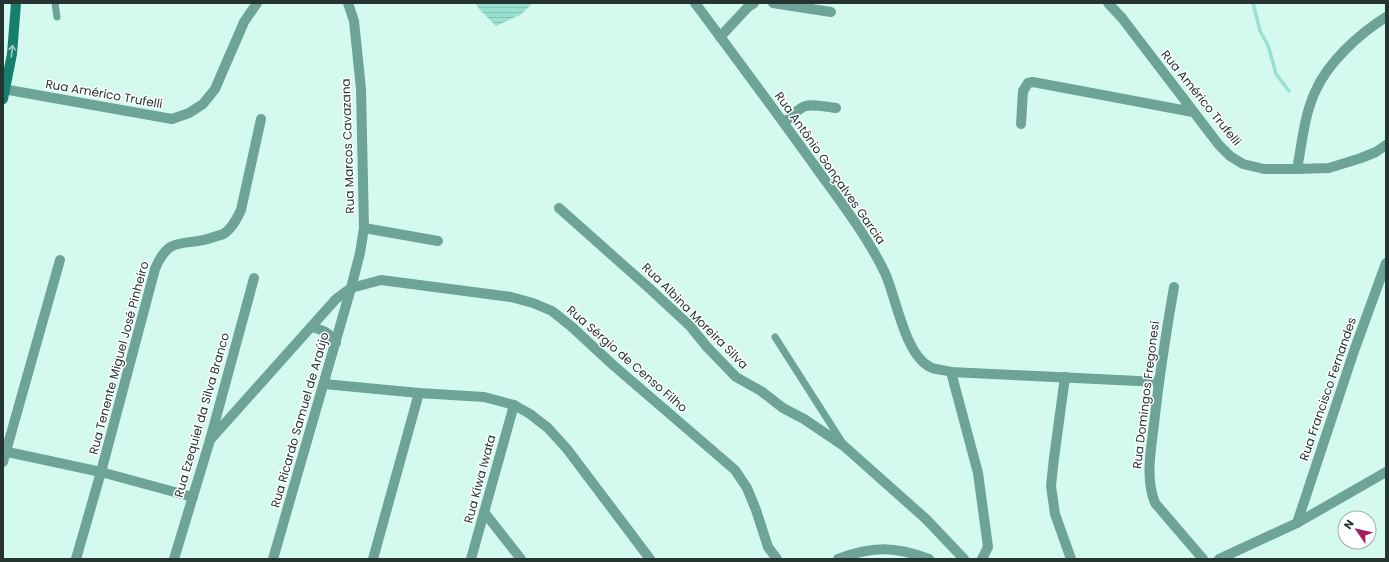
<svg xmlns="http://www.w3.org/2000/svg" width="1389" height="562" font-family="Poppins,sans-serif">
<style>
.water{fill:url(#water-rules)}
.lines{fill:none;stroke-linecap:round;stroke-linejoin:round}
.stream{stroke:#98e1d0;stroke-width:3.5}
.service{stroke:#6da497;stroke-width:7}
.minor{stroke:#6da497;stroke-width:10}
.secondary{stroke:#167e6d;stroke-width:10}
.oneway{stroke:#a2cbc5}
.labels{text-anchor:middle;stroke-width:3;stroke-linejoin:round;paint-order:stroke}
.street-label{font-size:12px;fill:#253430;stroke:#fff}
</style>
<defs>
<pattern id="water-rules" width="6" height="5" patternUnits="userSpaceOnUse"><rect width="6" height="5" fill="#98e1d0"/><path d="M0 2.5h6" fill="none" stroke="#83c2b3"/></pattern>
</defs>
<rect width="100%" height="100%" fill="#d4faf0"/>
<polygon class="water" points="475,3 533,3 520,15 496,26 480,10"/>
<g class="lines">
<polyline class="stream" points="1253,3 1260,31 1268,45 1276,74 1289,91"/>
<g class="service">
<polyline points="55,3 57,17"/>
<polyline points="775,337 842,442"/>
</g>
<g class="minor">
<path d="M695,3C736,58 777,113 817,169C841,202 867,236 885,273C896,297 905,355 930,367C936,370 945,370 951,372L1159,382"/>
<polyline points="773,3 831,12"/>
<polyline points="1108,3 1122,18 1219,145 1230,156 1243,164 1264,169 1297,169 1329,168 1361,158 1376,152 1386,145"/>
<polyline points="720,37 748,7 754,3"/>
<polyline points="3,89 172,119 189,113 203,104 215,89 244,22 257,3"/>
<path d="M784,123C806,101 806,104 836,108"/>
<polyline points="1021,124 1023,91 1028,83 1033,82 1193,112"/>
<path d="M1297,169C1302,144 1304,116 1315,92C1328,62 1359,34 1386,17"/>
<polyline points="559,208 649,288 690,326 707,347 736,377 761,391 783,408 804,419 844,446 926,519 964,559"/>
<polyline points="364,228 438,241"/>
<path d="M1174,287C1166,333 1159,378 1154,424C1151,450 1145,478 1155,503L1203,559"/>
<path d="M311,327C324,330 328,332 336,343"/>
<polyline points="951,372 978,473 988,547 982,559"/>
<polyline points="1065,377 1054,458 1051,486 1055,514 1071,559"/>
<polyline points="324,384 419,393 484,397 514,405 530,414 548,428 567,449 650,559"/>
<polyline points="210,440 336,299 351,288 381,280 511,297 533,303 552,311 572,327 613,365 735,470 747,488 756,510 768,547 777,559"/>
<polyline points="3,451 101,472 193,497"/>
<polyline points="3,462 60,260"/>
<polyline points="484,512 521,559"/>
<polyline points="1297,523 1354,351 1386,263"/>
<path d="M76,559L101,472L155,269C170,233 184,248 214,237C217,236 222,235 225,233C233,227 237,218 241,210L261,119"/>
<polyline points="174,559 210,440 254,278"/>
<polyline points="273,559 351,288 360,253 364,228 361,89 354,21 348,3"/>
<polyline points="373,559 419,393"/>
<polyline points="471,559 514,405"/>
<path d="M838,559C872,546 895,546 929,559"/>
<polyline points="1219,559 1297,523 1386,472"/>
</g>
<polyline class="secondary" points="3,99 12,54 16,3"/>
</g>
<defs><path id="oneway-shaft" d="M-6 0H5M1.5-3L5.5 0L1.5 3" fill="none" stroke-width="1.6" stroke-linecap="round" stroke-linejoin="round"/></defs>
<use class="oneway" href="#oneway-shaft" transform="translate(12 51) rotate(-83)"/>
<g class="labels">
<g class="street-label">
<text transform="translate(104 94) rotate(10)" y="4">Rua Américo Trufelli</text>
<text transform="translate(1201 98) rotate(51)" y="4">Rua Américo Trufelli</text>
<text transform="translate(348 146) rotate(-92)" y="4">Rua Marcos Cavazana</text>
<text transform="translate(830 168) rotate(55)" y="4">Rua Antônio Gonçalves Garcia</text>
<text transform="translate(695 316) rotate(45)" y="4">Rua Albina Moreira Silva</text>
<text transform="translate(119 358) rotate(-75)" y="4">Rua Tenente Miguel José Pinheiro</text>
<text transform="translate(627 359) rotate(41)" y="4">Rua Sérgio de Censo Filho</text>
<text transform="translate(1328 389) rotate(-71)" y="4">Rua Francisco Fernandes</text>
<text transform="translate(1146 395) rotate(-83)" y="4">Rua Domingos Fregonesi</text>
<text transform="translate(202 415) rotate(-74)" y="4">Rua Ezequiel da Silva Branco</text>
<text transform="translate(300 420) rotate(-74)" y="4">Rua Ricardo Samuel de Araújo</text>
<text transform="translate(480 479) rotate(-75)" y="4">Rua Kiwa Iwata</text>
</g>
</g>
<rect width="1389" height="562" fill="none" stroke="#253430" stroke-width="8"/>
<g transform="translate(1357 530) rotate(304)"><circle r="19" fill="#ffffff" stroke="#a8aeac"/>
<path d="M0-3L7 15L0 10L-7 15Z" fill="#a81c5f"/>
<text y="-6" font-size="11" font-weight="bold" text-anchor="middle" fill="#253430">N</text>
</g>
</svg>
